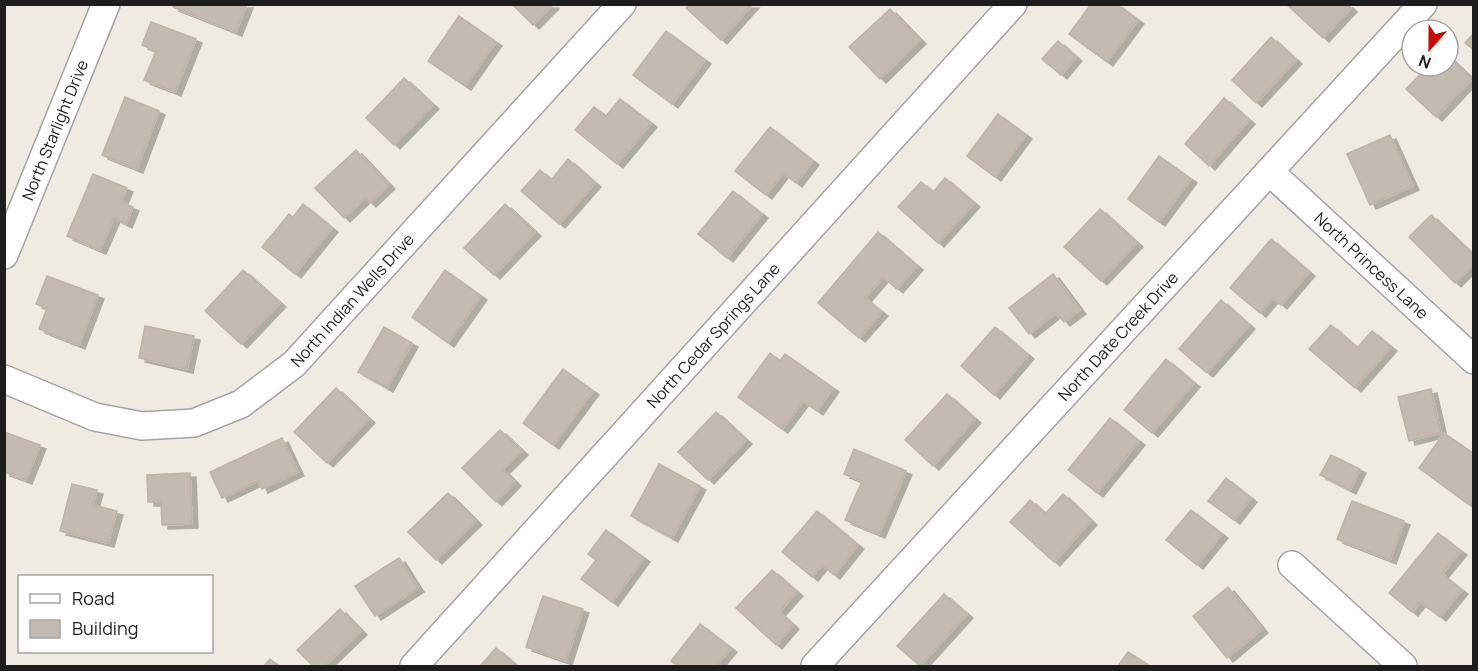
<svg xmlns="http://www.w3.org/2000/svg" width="1478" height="671" font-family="Manrope,sans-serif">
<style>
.building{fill:#c3bab2;stroke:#c1b2a5;stroke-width:1.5;filter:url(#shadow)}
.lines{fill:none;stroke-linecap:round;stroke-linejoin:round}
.minor-casing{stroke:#a4a4a4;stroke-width:30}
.minor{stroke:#fff;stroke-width:27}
.labels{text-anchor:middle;stroke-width:6;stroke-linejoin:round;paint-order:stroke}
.street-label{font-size:16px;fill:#1d1d1d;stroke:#fff}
</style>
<defs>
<filter id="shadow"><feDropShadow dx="6" dy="4" stdDeviation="0" flood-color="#0004"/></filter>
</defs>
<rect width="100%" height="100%" fill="#efebe3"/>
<g class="building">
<polygon points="174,4 247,4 236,32 173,7"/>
<polygon points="512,4 553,4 553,5 533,25"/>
<polygon points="690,4 753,4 721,40 686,8"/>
<polygon points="1091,4 1117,4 1138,20 1107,62 1069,34"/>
<polygon points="1286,4 1347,4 1351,8 1323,38"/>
<polygon points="890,9 920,40 880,79 849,47"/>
<polygon points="459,16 496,42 465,86 428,61"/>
<polygon points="151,22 196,39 175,92 144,80 156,51 142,45"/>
<polygon points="666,31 705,60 672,104 633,75"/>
<polygon points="1474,33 1474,50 1465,43"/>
<polygon points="1271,37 1296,60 1256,103 1232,80"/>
<polygon points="1058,41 1076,57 1061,75 1042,59"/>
<polygon points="1448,56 1472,79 1436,117 1406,89 1428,66 1448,66"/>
<polygon points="404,78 433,105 394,145 366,118"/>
<polygon points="125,97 159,111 137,169 102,155"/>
<polygon points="1224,98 1249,120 1209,166 1185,144"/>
<polygon points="620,99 651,123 617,164 575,130 594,107 606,116"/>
<polygon points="998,114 1026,135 995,177 967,156"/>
<polygon points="770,127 813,161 796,183 783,173 766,195 735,171"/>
<polygon points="1390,135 1413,186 1370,205 1347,154"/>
<polygon points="356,150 389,185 370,203 365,198 344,218 315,188"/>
<polygon points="1159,156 1191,179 1159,222 1128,199"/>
<polygon points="568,159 595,183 559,224 521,191 540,170 551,180"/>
<polygon points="93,174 127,188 121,202 133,207 126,224 114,218 100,250 67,236"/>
<polygon points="945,178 974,203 938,243 898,207 921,182 933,192"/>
<polygon points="733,191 762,214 727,258 698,234"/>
<polygon points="303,204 332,228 295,274 262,247 289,214 293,217"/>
<polygon points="505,204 535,232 494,275 464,248"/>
<polygon points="1100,209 1137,243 1101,281 1064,247"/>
<polygon points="1431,215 1474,256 1474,264 1455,283 1409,237"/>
<polygon points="878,232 917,266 897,289 883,277 865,298 882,312 859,338 818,303"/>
<polygon points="1271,239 1309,272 1281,305 1273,298 1260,313 1230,288"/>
<polygon points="243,270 280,303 241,344 205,311"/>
<polygon points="445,270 481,296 448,343 412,317"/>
<polygon points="1053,274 1080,310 1064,322 1056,313 1029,334 1009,308"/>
<polygon points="47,276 98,295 79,345 39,329 47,308 36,304"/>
<polygon points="1221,300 1249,325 1207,373 1179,349"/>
<polygon points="1331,325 1357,348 1372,331 1391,347 1355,388 1309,349"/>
<polygon points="145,326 194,336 187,369 139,358"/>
<polygon points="384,327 412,343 387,388 358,372"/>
<polygon points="995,327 1028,355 994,395 961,366"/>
<polygon points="770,353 780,361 785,354 833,388 817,411 803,401 782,429 738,397"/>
<polygon points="1166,359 1194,383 1152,433 1124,410"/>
<polygon points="563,369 593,391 553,445 523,423"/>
<polygon points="336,388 369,419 327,463 294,432"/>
<polygon points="1431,389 1441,433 1409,441 1398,397"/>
<polygon points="947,394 975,419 933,466 905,440"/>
<polygon points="716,412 746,440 708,480 678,452"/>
<polygon points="1110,418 1139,441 1097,493 1068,470"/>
<polygon points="500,430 522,451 503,470 515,482 496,502 462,468"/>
<polygon points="4,432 40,445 26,480 4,472"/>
<polygon points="1444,433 1474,454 1474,497 1468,504 1419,468"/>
<polygon points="282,438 298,472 262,489 258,481 222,498 210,472"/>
<polygon points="854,449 906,471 879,534 845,520 862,481 844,474"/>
<polygon points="1331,455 1360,469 1350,490 1320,475"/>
<polygon points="659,464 700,486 672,538 631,516"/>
<polygon points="190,473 192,524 162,525 161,502 148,502 147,475"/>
<polygon points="1226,478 1251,498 1234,520 1208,501"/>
<polygon points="72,484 97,490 93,505 117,511 108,543 60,531"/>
<polygon points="448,493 476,521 436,560 408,532"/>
<polygon points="1063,494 1091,521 1054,562 1010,522 1030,500 1045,514"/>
<polygon points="1352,501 1404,521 1390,560 1337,539"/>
<polygon points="1191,510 1222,534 1197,565 1166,540"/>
<polygon points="817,511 858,545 834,575 822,565 812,577 782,552"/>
<polygon points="606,530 644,558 612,602 581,579 596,560 588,554"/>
<polygon points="1438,533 1461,551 1442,574 1462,590 1440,617 1420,602 1412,612 1389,593"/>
<polygon points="399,558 418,588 375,616 355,586"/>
<polygon points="772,570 797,592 779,612 793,625 776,645 736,608"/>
<polygon points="1228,587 1262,629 1227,658 1193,616"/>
<polygon points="944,594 967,614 920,666 897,646"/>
<polygon points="543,596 583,609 566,661 526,647"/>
<polygon points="340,609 361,631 324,666 313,666 297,650"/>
<polygon points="700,624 731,648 716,666 678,666 671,661"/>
<polygon points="496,648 517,666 480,666"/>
<polygon points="1128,652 1150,666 1118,666"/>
<polygon points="270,659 279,666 264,666"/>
</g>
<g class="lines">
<g class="minor-casing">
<g id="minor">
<path id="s1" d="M1270,172L1474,360"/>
<path id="s2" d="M4,255L106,4"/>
<path id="s3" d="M4,379L95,417L142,426L194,423L241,404L294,364L622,4"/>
<polyline points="1292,565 1403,666"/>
<path id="s4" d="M414,666L1013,4"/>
<path id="s5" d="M815,666L1423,4"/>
</g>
</g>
<use href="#minor" class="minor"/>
</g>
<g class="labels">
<g class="street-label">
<text dy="6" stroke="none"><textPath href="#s2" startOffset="135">North Starlight Drive</textPath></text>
<text dy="6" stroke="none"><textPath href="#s1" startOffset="138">North Princess Lane</textPath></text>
<text dy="6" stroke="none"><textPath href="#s3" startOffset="402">North Indian Wells Drive</textPath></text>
<text dy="6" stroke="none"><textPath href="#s4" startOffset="446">North Cedar Springs Lane</textPath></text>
<text dy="6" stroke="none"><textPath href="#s5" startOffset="448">North Date Creek Drive</textPath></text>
</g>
</g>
<rect width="1478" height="671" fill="none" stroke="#1d1d1d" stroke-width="12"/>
<rect x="18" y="575" width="195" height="78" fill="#ffffff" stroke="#a5a5a5" stroke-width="1.5"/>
<rect x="30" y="594" width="30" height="9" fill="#ffffff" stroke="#a5a5a5" stroke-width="1.5"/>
<text x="72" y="605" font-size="18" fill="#1d1d1d">Road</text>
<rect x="30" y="620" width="30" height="18" fill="#c3bab2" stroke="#a5a5a5" stroke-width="1.5"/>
<text x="72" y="635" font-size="18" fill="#1d1d1d">Building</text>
<g transform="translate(1430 48) rotate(201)"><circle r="28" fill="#ffffff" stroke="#a5a5a5" stroke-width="1.5"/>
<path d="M0-4.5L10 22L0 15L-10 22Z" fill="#cb0900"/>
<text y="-9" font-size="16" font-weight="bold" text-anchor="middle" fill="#1d1d1d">N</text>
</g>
</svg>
